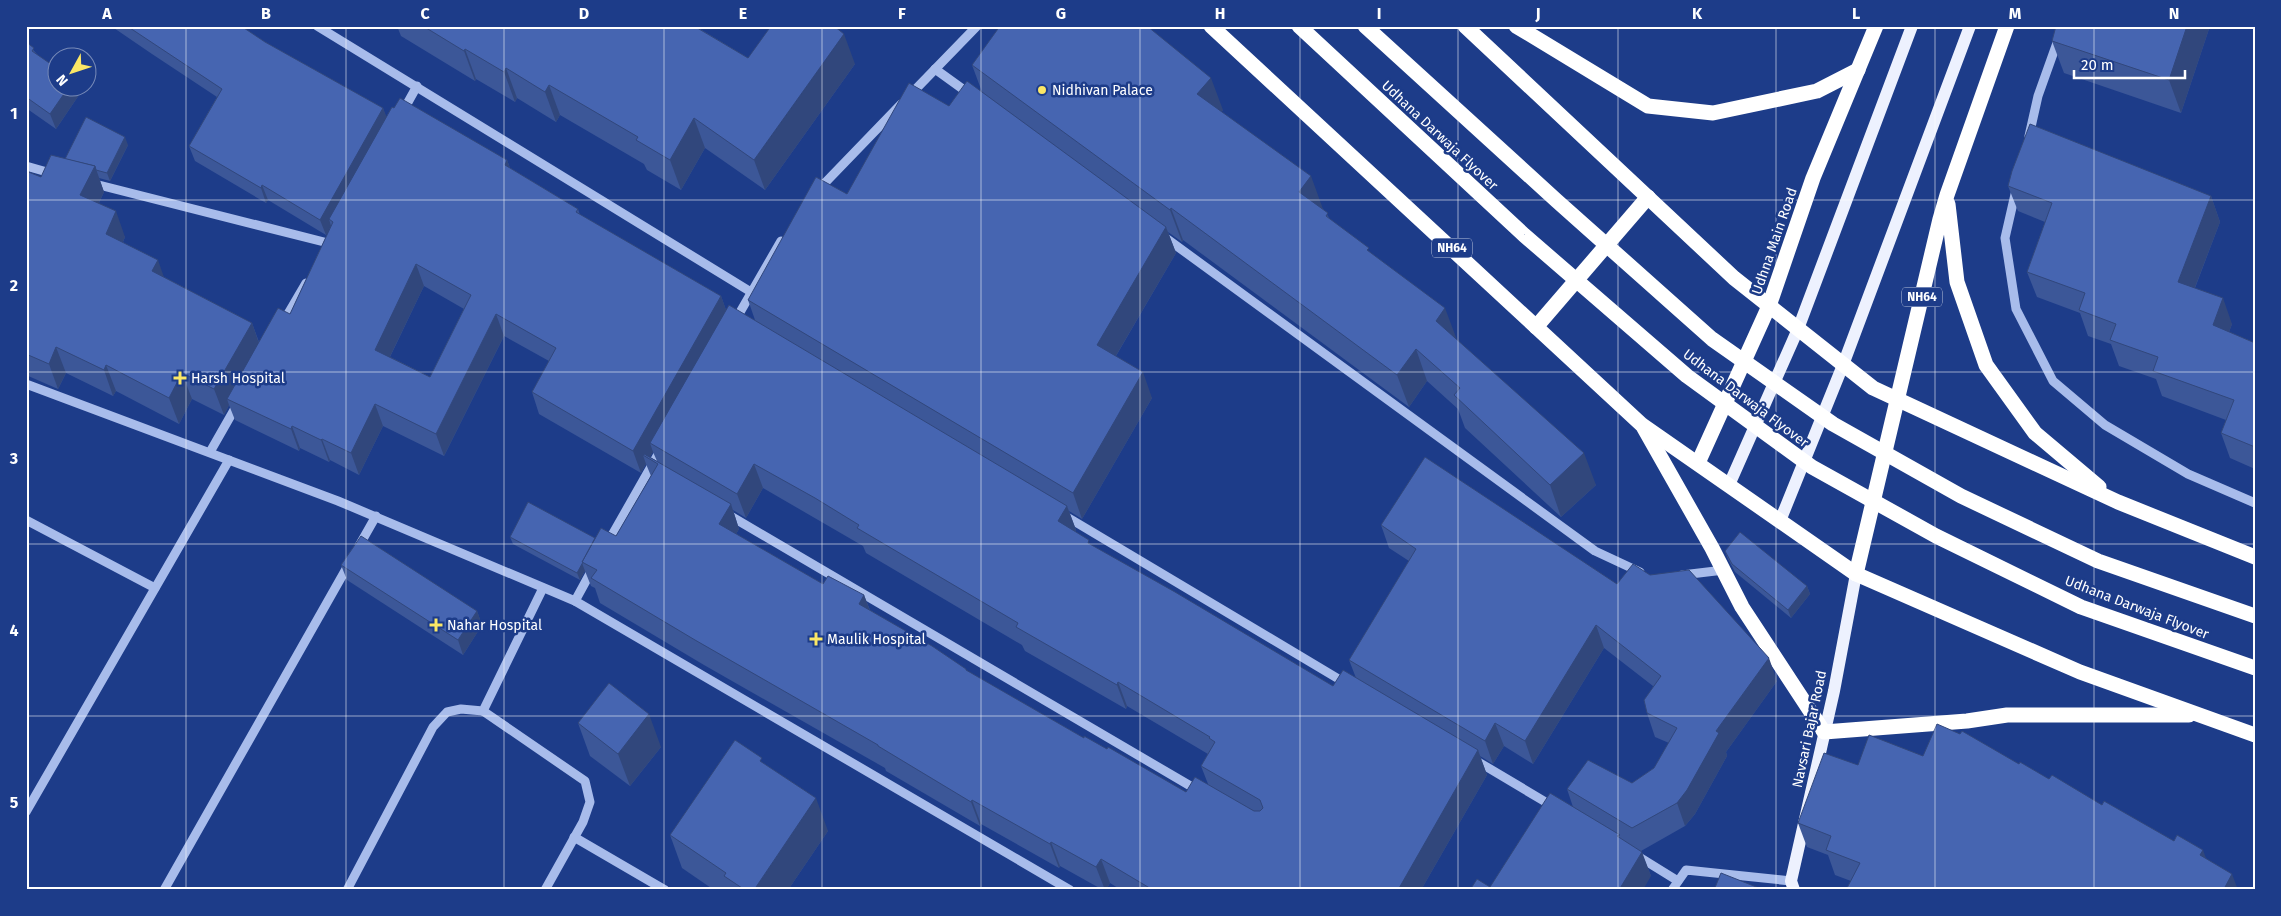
<svg xmlns="http://www.w3.org/2000/svg" width="2281" height="916" font-family="'Fira Sans',sans-serif">
<style>
.lines{fill:none;stroke-linecap:round;stroke-linejoin:round}
.minor{stroke:#a8bceb;stroke-width:9}
.major{stroke:#edf1fe;stroke-width:12}
.highway{stroke:#fff;stroke-width:15}
.highway-bridge{stroke:#fff;stroke-width:15}
.wall{fill:#3c5798;fill-rule:evenodd}
.shaded-wall{fill:#31477c}
.building{fill:#4665b1;stroke:#31477c;fill-rule:evenodd}
.grid{fill:none;stroke:#fff;stroke-width:1;stroke-opacity:0.55}
.poi-dot{fill:#fbe766;stroke:#1d3c89;stroke-width:2}
.labels{text-anchor:middle;stroke-width:5;stroke-linejoin:round;paint-order:stroke}
.shield{fill:#1d3c89;stroke:#bbc4dc;stroke-width:1}
.shield-label{font-size:12px;font-weight:bold;fill:#fff}
.poi-label{font-size:14px;fill:#fff;stroke:#1d3c89;text-anchor:start}
.street-label{font-size:14px;fill:#fff;stroke:#1d3c89}
.neatline{fill:none;stroke:#fff;stroke-width:2}
.grid-label{font-size:16px;text-anchor:middle;font-weight:bold;fill:#fff}
</style>
<rect width="100%" height="100%" fill="#1d3c89"/>
<g class="lines">
<g class="minor">
<polyline points="317,26 751,292"/>
<polyline points="935,69 971,95"/>
<polyline points="910,95 977,26"/>
<polyline points="402,113 417,86"/>
<polyline points="2029,136 2038,96 2063,26"/>
<polyline points="26,166 54,174"/>
<polyline points="91,183 328,243"/>
<polyline points="818,190 901,104"/>
<polyline points="2016,190 2005,238 2016,309 2053,381 2105,425 2188,474 2255,503"/>
<polyline points="1163,236 1595,551 1640,572"/>
<polyline points="735,321 781,241"/>
<polyline points="282,324 306,283"/>
<polyline points="26,384 338,501 575,601 1070,890"/>
<polyline points="210,452 238,403"/>
<polyline points="727,514 1199,791"/>
<polyline points="1062,514 1347,684"/>
<polyline points="26,520 155,588"/>
<polyline points="607,544 661,449"/>
<polyline points="359,546 376,516"/>
<polyline points="1682,575 1724,570"/>
<polyline points="575,601 593,568"/>
<polyline points="483,711 585,781 590,802 583,822 545,890"/>
<polyline points="1475,760 1554,807"/>
<polyline points="26,812 229,460"/>
<polyline points="574,837 665,890"/>
<polyline points="1636,855 1678,881"/>
<polyline points="164,890 350,562"/>
<polyline points="347,890 433,727 447,712 461,709 483,711 543,588"/>
<polyline points="1672,890 1686,870 1791,881"/>
</g>
<g class="major">
<polyline points="1729,485 1798,329 1912,26"/>
<polyline points="1780,521 1843,365 1970,26"/>
<polyline points="1794,890 1791,881 1834,691 1856,574"/>
</g>
<g class="highway">
<polyline points="1211,26 1642,425 1856,574 2080,672 2255,735"/>
<polyline points="1465,26 1734,278 1873,388 2118,502 2255,557"/>
<polyline points="1516,26 1648,106 1713,113 1817,91 1858,70"/>
<polyline points="1948,204 1957,282 1986,365 2035,433 2099,487"/>
<polyline points="1536,327 1648,197"/>
<polyline points="1644,428 1712,548 1742,607 1824,732 1967,721 2007,715 2189,715"/>
<polyline points="1698,463 1769,306 1813,178 1876,26"/>
<polyline points="1856,574 1940,219 1947,195 2007,26"/>
</g>
<g class="highway-bridge">
<polyline points="1299,26 1524,235 1687,376 1812,467 1936,536 2081,607 2255,668"/>
<polyline points="1365,26 1557,201 1712,339 1833,424 1961,496 2098,561 2255,616"/>
</g>
</g>
<g class="wall">
<path d="M111,26H241L265,42L383,108L386,117L507,160L510,168L578,209L580,215L721,296L726,310L755,320L748,300L847,194L949,106L982,92L972,65L1223,110L1221,112L1323,209L1330,219L1371,253L1457,340L1596,485L1561,517L1465,428L1458,409L1427,381L1409,407L1183,240L1182,242L1168,232L1176,253L1116,356L1152,398L1082,519L1069,511L1076,530L1075,531L1091,545L1333,686L1356,678L1349,660L1409,561L1389,548L1381,525L1617,584L1777,681L1726,752L1727,756L1695,814L1685,826L1641,851L1651,876L1490,887L1573,807L1567,789L1632,783L1654,768L1669,743L1655,737L1647,713L1653,686L1604,648L1533,764L1504,746L1493,764L1480,756L1487,775L1421,890H1121L1110,883L1106,890H1103L1060,866L1059,868L981,824L980,826L886,771L885,768L704,665L600,603L595,588L591,586L585,571L580,580L513,544L510,537L595,538L616,536L651,476L646,464L641,473L539,414L532,392L549,361L504,336L444,456L383,426L359,475L330,460L329,462L300,448L299,451L235,420L229,405L224,415L192,399L179,424L116,391L113,396L66,373L58,389L26,375V171L41,177L65,159L128,145L110,181L99,178L104,192L99,203L125,237L123,242L164,277L252,323L259,342L290,314L331,226L326,235L268,200L266,203L195,161L189,146L217,97L152,54ZM424,286L464,309L430,377L390,357ZM653,452L657,461L650,457ZM763,488L863,546L866,553L1022,645L1025,651L1126,709L1127,706L1208,754L1201,766L1208,784L1186,792L1084,738L967,671L870,610L864,595L823,584L736,534L739,529L733,510L746,518Z"/>
<polygon points="397,26 695,26 748,58 855,64 765,190 705,148 681,190 647,170 644,164 560,115 556,122 517,98 515,102 476,79 475,81 401,36"/>
<polygon points="2210,26 2181,113 2064,73 2052,41"/>
<polygon points="26,42 36,53 58,88 76,88 79,95 56,129 26,108"/>
<polygon points="2008,186 2211,196 2220,222 2195,288 2232,324 2229,332 2255,343 2255,469 2230,458 2221,433 2226,420 2162,396 2156,379 2119,366 2111,344 2088,336 2080,313 2037,297 2027,272 2045,222 2018,211"/>
<polygon points="1725,551 1807,586 1810,594 1791,618 1735,572 1728,559"/>
<polygon points="341,565 477,611 482,625 463,655 347,580"/>
<polygon points="578,723 661,747 630,786 590,756"/>
<polygon points="1923,756 2019,764 2102,805 2206,858 1851,881 1835,875 1828,855 1807,847 1798,823 1858,765"/>
<polygon points="764,764 828,831 788,890 714,890 682,868 670,835"/>
</g>
<g class="shaded-wall">
<polygon points="2187,26 2210,26 2181,113 2169,80"/>
<polygon points="844,34 855,64 765,190 754,160"/>
<polygon points="465,49 476,79 475,81 464,51"/>
<polygon points="506,68 517,98 515,102 504,72"/>
<polygon points="1211,78 1223,110 1209,127 1197,94"/>
<polygon points="549,85 560,115 556,122 545,92"/>
<polygon points="68,88 76,88 79,95 56,129 50,114"/>
<polygon points="383,108 389,123 329,219 331,226 326,235 320,220"/>
<polygon points="694,118 705,148 681,190 670,160"/>
<polygon points="125,137 128,145 110,181 107,173"/>
<polygon points="507,160 515,182 505,165"/>
<polygon points="95,166 104,192 90,221 80,195"/>
<polygon points="1311,176 1323,209 1311,225 1299,192"/>
<polygon points="262,185 268,200 266,203 261,188"/>
<polygon points="2211,196 2220,222 2187,308 2178,282"/>
<polygon points="1171,208 1183,240 1182,242 1170,210"/>
<polygon points="116,211 125,237 115,260 106,234"/>
<polygon points="1166,227 1176,253 1107,371 1097,345"/>
<polygon points="158,260 167,286 152,271"/>
<polygon points="416,264 424,286 383,371 375,350"/>
<polygon points="721,296 729,318 650,443 653,452 649,459 643,455 646,464 641,473 633,451"/>
<polygon points="2223,298 2232,324 2222,351 2213,325"/>
<polygon points="1445,308 1457,340 1436,321"/>
<polygon points="496,314 504,336 444,456 436,434"/>
<polygon points="252,323 261,349 227,399 229,405 224,415 214,389"/>
<polygon points="56,347 66,373 58,389 49,364"/>
<polygon points="1416,349 1427,381 1409,407 1397,375"/>
<polygon points="106,365 116,391 113,396 104,370"/>
<polygon points="1143,372 1152,398 1082,519 1073,493"/>
<polygon points="182,373 192,399 179,424 169,398"/>
<polygon points="375,404 383,426 359,475 351,453"/>
<polygon points="292,426 300,448 299,451 291,429"/>
<polygon points="322,439 330,460 329,462 321,440"/>
<polygon points="1584,453 1596,485 1561,517 1550,485"/>
<polygon points="754,464 763,488 746,518 737,494"/>
<polygon points="731,504 739,529 728,548 719,524"/>
<polygon points="1067,506 1076,530 1067,545 1058,521"/>
<polygon points="582,563 585,571 580,580 577,573"/>
<polygon points="1807,586 1810,594 1791,618 1788,610"/>
<polygon points="864,595 873,619 859,604"/>
<polygon points="477,611 482,625 463,655 458,640"/>
<polygon points="1596,625 1604,648 1533,764 1525,741"/>
<polygon points="1769,658 1777,681 1726,752 1727,756 1695,814 1685,826 1677,803 1716,731"/>
<polygon points="1118,682 1127,706 1126,709 1117,685"/>
<polygon points="649,714 661,747 630,786 618,754"/>
<polygon points="1495,723 1504,746 1493,764 1485,741"/>
<polygon points="1478,750 1487,775 1421,890 1398,890"/>
<polygon points="816,798 828,831 788,890 754,890"/>
<polygon points="972,800 981,824 980,826 971,802"/>
<polygon points="1051,842 1060,866 1059,868 1050,844"/>
<polygon points="2203,850 2212,875 2200,855"/>
<polygon points="1642,852 1651,876 1643,890 1619,890"/>
<polygon points="1101,859 1110,883 1106,890 1105,890 1096,867"/>
<polygon points="2232,874 2238,890 2224,890 2224,889"/>
</g>
<g class="building">
<polygon points="127,26 241,26 265,42 383,108 320,220 262,185 261,188 189,146 222,89"/>
<polygon points="423,26 694,26 748,58 771,26 834,26 844,34 754,160 694,118 670,160 636,140 638,137 549,85 545,92 506,68 504,72 465,49 464,51"/>
<polygon points="1000,26 1147,26 1211,78 1197,94 1311,176 1299,192 1328,213 1326,216 1369,248 1367,250 1445,308 1436,321 1584,453 1550,485 1454,395 1460,388 1416,349 1397,375 1171,208 1170,210 972,65"/>
<polygon points="2056,26 2187,26 2169,80 2052,41"/>
<polygon points="26,42 34,48 32,51 58,69 58,88 68,88 50,114 26,97"/>
<polygon points="967,81 1166,227 1097,345 1143,372 1073,493 748,300 816,177 847,194 909,83 949,106"/>
<path d="M400,98L507,160L505,165L578,209L576,212L721,296L633,451L532,392L556,348L496,314L436,434L375,404L351,453L322,439L321,440L292,426L291,429L227,399L278,308L290,314L333,222L329,219L392,107L394,108ZM416,264L471,295L430,377L375,350Z"/>
<polygon points="86,117 125,137 107,173 96,170 95,166 65,159"/>
<polygon points="2030,124 2211,196 2178,282 2223,298 2213,325 2255,343 2255,447 2221,433 2234,400 2153,371 2158,357 2110,340 2116,324 2079,310 2085,293 2027,272 2052,203 2008,186 2012,171"/>
<polygon points="51,155 95,166 80,195 116,211 106,234 158,260 152,271 252,323 214,389 182,373 169,398 106,365 104,370 56,347 49,364 26,354 26,171 41,177"/>
<polygon points="729,305 1067,506 1058,521 1089,540 1088,543 1175,592 1333,686 1343,670 1478,750 1398,890 1153,890 1101,859 1096,867 1051,842 1050,844 972,800 971,802 878,746 878,745 695,640 591,578 597,570 582,562 601,528 616,536 658,464 643,455 644,454 731,504 719,524 823,584 828,576 864,595 859,604 932,646 966,669 966,670 1084,738 1084,736 1107,749 1108,747 1186,792 1195,777 1254,811 1260,811 1263,808 1260,800 1201,766 1215,742 1209,738 1210,737 1118,682 1117,685 1016,627 1018,623 857,528 859,525 815,498 754,464 737,494 650,443"/>
<polygon points="1425,457 1617,584 1633,564 1650,575 1689,570 1769,658 1716,731 1719,733 1687,790 1677,803 1632,828 1567,789 1588,760 1632,783 1654,768 1677,728 1647,713 1644,700 1661,676 1596,625 1525,741 1495,723 1485,741 1349,660 1416,549 1381,525"/>
<polygon points="528,502 595,538 582,562 583,562 577,573 510,537"/>
<polygon points="1740,532 1807,586 1788,610 1732,564 1725,551"/>
<polygon points="361,536 477,611 458,640 341,565"/>
<polygon points="609,683 649,714 618,754 578,723"/>
<polygon points="1937,724 1960,734 1962,731 2019,764 2020,762 2049,779 2052,775 2102,805 2104,801 2174,841 2177,835 2203,850 2200,855 2232,874 2224,889 2225,890 1846,890 1860,863 1826,850 1831,836 1798,823 1824,753 1858,765 1869,735 1923,756"/>
<polygon points="735,740 762,758 760,761 816,798 754,890 745,890 724,876 726,873 670,835"/>
<polygon points="1550,793 1620,835 1617,836 1642,852 1619,890 1470,890 1477,879 1490,887"/>
<polygon points="1721,873 1764,890 1714,890"/>
</g>
<path class="grid" d="M186,26V890M346,26V890M504,26V890M664,26V890M822,26V890M981,26V890M1140,26V890M1300,26V890M1458,26V890M1618,26V890M1776,26V890M1935,26V890M2094,26V890M26,200H2255M26,372H2255M26,544H2255M26,716H2255"/>
<g class="poi-dot">
<circle cx="1042" cy="90" r="5"/>
<path d="M177.5 370.5h5v5h5v5h-5v5h-5v-5h-5v-5h5z"/>
<path d="M433.5 617.5h5v5h5v5h-5v5h-5v-5h-5v-5h5z"/>
<path d="M813.5 631.5h5v5h5v5h-5v5h-5v-5h-5v-5h5z"/>
</g>
<g class="labels">
<g class="shield">
<rect x="1432" y="238.5" width="40" height="19" rx="4"/>
<rect x="1902" y="287.5" width="40" height="19" rx="4"/>
</g>
<g class="shield-label">
<text x="1452" y="252">NH64</text>
<text x="1922" y="301">NH64</text>
</g>
<g class="poi-label">
<text x="1052" y="95">Nidhivan Palace</text>
<text x="191" y="383">Harsh Hospital</text>
<text x="447" y="630">Nahar Hospital</text>
<text x="827" y="644">Maulik Hospital</text>
</g>
<g class="street-label">
<text transform="translate(1440 135) rotate(43)" y="5">Udhana Darwaja Flyover</text>
<text transform="translate(1774 241) rotate(-71)" y="5">Udhna Main Road</text>
<text transform="translate(1746 398) rotate(37)" y="5">Udhana Darwaja Flyover</text>
<text transform="translate(2137 607) rotate(21)" y="5">Udhana Darwaja Flyover</text>
<text transform="translate(1809 729) rotate(-78)" y="5">Navsari Bajar Road</text>
</g>
</g>
<rect width="2281" height="916" fill="none" stroke="#1d3c89" stroke-width="55"/>
<g transform="translate(72 72) rotate(230)"><circle r="24" fill="#1d3c89" stroke="#778ab8"/>
<path d="M0-4L9 19L0 12L-9 19Z" fill="#fbe766"/>
<text y="-8" font-size="14" font-weight="bold" text-anchor="middle" fill="#ffffff">N</text>
</g>
<path d="M2074 70v8h111v-8" fill="none" stroke="#ffffff" stroke-width="2.5"/>
<text x="2081" y="70" font-size="15" fill="#ffffff" stroke="#1d3c89" stroke-width="4" paint-order="stroke">20 m</text>
<rect x="28" y="28" width="2226" height="860" class="neatline"/>
<g class="grid-label">
<text x="107" y="19">A</text>
<text x="266" y="19">B</text>
<text x="425" y="19">C</text>
<text x="584" y="19">D</text>
<text x="743" y="19">E</text>
<text x="902" y="19">F</text>
<text x="1061" y="19">G</text>
<text x="1220" y="19">H</text>
<text x="1379" y="19">I</text>
<text x="1538" y="19">J</text>
<text x="1697" y="19">K</text>
<text x="1856" y="19">L</text>
<text x="2015" y="19">M</text>
<text x="2174" y="19">N</text>
<text x="14" y="119">1</text>
<text x="14" y="291">2</text>
<text x="14" y="464">3</text>
<text x="14" y="636">4</text>
<text x="14" y="808">5</text>
</g>
</svg>
